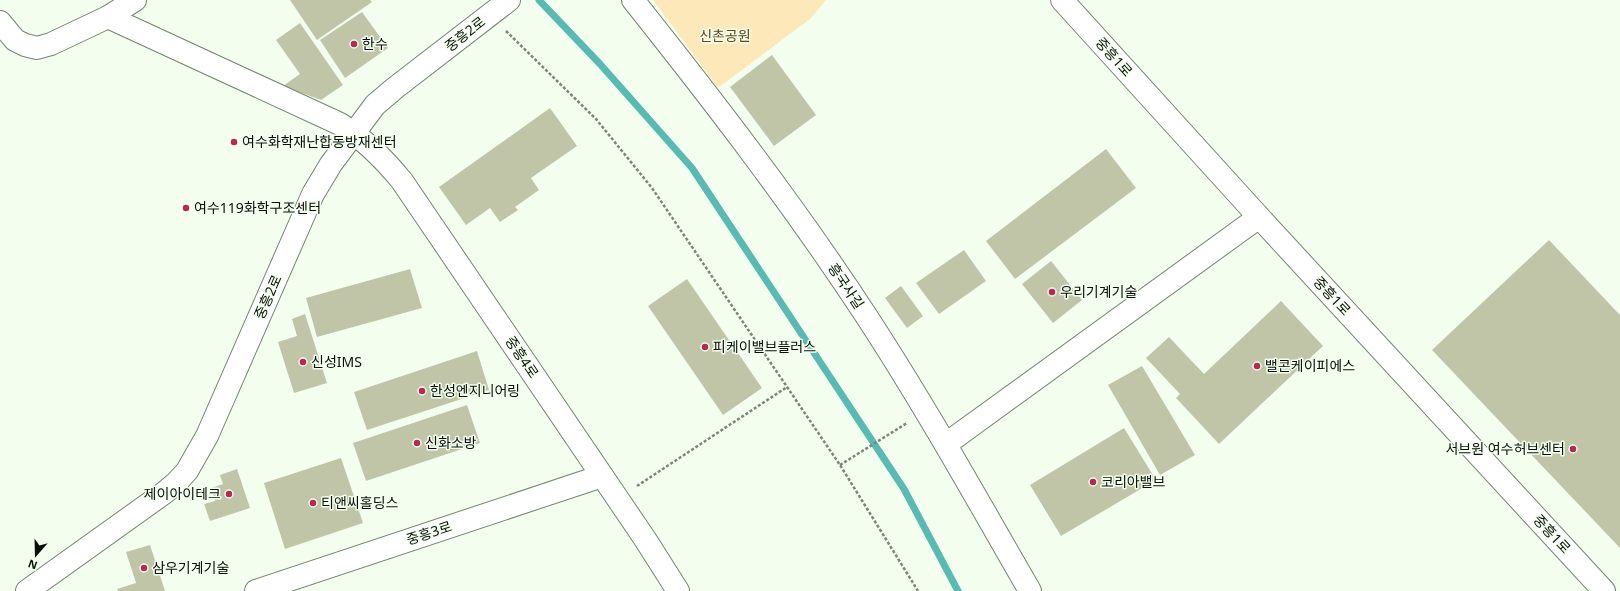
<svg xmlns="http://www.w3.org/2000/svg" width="1620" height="591" font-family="'Noto Sans','Noto Sans KR',sans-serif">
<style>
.green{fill:#fde8b9}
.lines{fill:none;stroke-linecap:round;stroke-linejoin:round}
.stream{stroke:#59bab3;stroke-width:7}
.building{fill:#c1c5a8}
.minor-casing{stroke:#74856e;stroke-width:24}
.path{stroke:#7c8579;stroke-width:2.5;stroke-dasharray:3 2;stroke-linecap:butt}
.minor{stroke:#fff;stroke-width:22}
.poi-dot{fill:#b82851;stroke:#f3feef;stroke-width:1.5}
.labels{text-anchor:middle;stroke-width:3;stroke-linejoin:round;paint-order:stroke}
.street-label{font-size:14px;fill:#090f07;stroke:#f3feef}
.park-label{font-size:14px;fill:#5e4a16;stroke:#f3feef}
.poi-label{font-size:14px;fill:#090f07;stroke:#f3feef;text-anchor:start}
</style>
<rect width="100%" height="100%" fill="#f3feef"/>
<polygon class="green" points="653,0 826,0 811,18 718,88"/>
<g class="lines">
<polyline class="stream" points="539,0 600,64 692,168 904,489 958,591"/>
</g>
<g class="building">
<polygon points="290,0 370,0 372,2 317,40"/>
<polygon points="362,12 388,48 345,78 320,40"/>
<polygon points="300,23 343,85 321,100 283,86 300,74 276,40"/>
<polygon points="772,55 816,115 774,146 730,87"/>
<polygon points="550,108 577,146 531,178 539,190 515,207 518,210 500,222 490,208 466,225 439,187"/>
<polygon points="1106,149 1136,188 1015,279 986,241"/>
<polygon points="1549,240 1620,315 1620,548 1432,350"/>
<polygon points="964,250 986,281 939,314 916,283"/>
<polygon points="1051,261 1082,300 1053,323 1022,284"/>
<polygon points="410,269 422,308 317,337 306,298"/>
<polygon points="687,279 762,388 723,415 648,306"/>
<polygon points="901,286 923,316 907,328 885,298"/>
<polygon points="1281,301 1323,346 1219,444 1176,398 1180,394 1146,358 1169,337 1204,374"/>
<polygon points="305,314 327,383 294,393 278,342 297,336 292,319"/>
<polygon points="477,351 489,390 367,430 354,392"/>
<polygon points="1142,366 1195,455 1160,475 1108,385"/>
<polygon points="467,405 480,443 366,481 353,443"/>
<polygon points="1124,428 1156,480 1061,536 1030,485"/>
<polygon points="341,458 363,523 285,549 264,483"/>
<polygon points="237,469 250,508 210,521 204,504 215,501 211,488 223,484 220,475"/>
<polygon points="150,545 165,591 118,591 117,589 136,583 126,552"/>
</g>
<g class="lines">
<g class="minor-casing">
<g id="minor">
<path d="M633,0C715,103 795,207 867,317C925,406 977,499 1030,591"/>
<polyline points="1062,0 1259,217 1604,591"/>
<polyline points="108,17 135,0"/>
<path d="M0,22L15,40L25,45L37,48L51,44L108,17L340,124C364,139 384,159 402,181L645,539L678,591"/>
<polyline points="946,444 1259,217"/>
<polyline points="27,591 164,493 176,483 187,471 207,436 313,194 331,164 375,105 395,88 509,0"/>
<polyline points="256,591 602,476"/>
</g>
</g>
<g class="path">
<polyline points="506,31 596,119 652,188 840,465 918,591"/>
<polyline points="840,465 907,423"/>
<polyline points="637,486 787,387"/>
</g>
<use href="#minor" class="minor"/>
</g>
<g class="poi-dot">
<circle cx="354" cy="44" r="4"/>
<circle cx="234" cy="142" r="4"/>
<circle cx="186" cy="208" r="4"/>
<circle cx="1052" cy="292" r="4"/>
<circle cx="705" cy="347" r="4"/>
<circle cx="303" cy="362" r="4"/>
<circle cx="1257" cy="366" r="4"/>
<circle cx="422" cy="391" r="4"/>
<circle cx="417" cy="443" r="4"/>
<circle cx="1573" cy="449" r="4"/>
<circle cx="1093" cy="482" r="4"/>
<circle cx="229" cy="494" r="4"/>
<circle cx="313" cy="503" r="4"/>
<circle cx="144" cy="568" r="4"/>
</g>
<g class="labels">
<g class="street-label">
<text transform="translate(465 34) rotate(-38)" y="5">중흥2로</text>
<text transform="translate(1114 57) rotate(48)" y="5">중흥1로</text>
<text transform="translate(846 286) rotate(56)" y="5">흥국사길</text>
<text transform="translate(1332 296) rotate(47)" y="5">중흥1로</text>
<text transform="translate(268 297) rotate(-66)" y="5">중흥2로</text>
<text transform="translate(522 357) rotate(56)" y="5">중흥4로</text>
<text transform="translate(429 533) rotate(-18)" y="5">중흥3로</text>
<text transform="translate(1552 534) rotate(47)" y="5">중흥1로</text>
</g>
<g class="park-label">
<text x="725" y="41">신촌공원</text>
</g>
<g class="poi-label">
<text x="362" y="49">한수</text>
<text x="242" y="147">여수화학재난합동방재센터</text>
<text x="194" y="213">여수119화학구조센터</text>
<text x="1060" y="297">우리기계기술</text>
<text x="713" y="352">피케이밸브플러스</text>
<text x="311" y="367">신성IMS</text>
<text x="1265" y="371">밸콘케이피에스</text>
<text x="430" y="396">한성엔지니어링</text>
<text x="425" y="448">신화소방</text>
<text x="1565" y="454" text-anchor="end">서브원 여수허브센터</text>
<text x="1101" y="487">코리아밸브</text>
<text x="221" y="499" text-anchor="end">제이아이테크</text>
<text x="321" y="508">티앤씨홀딩스</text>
<text x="152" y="573">삼우기계기술</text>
</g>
</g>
<g transform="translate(36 555) rotate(200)" stroke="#f3feef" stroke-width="3" paint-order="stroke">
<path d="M0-3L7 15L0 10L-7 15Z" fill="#090f07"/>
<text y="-6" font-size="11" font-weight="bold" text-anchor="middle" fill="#090f07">N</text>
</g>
</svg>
